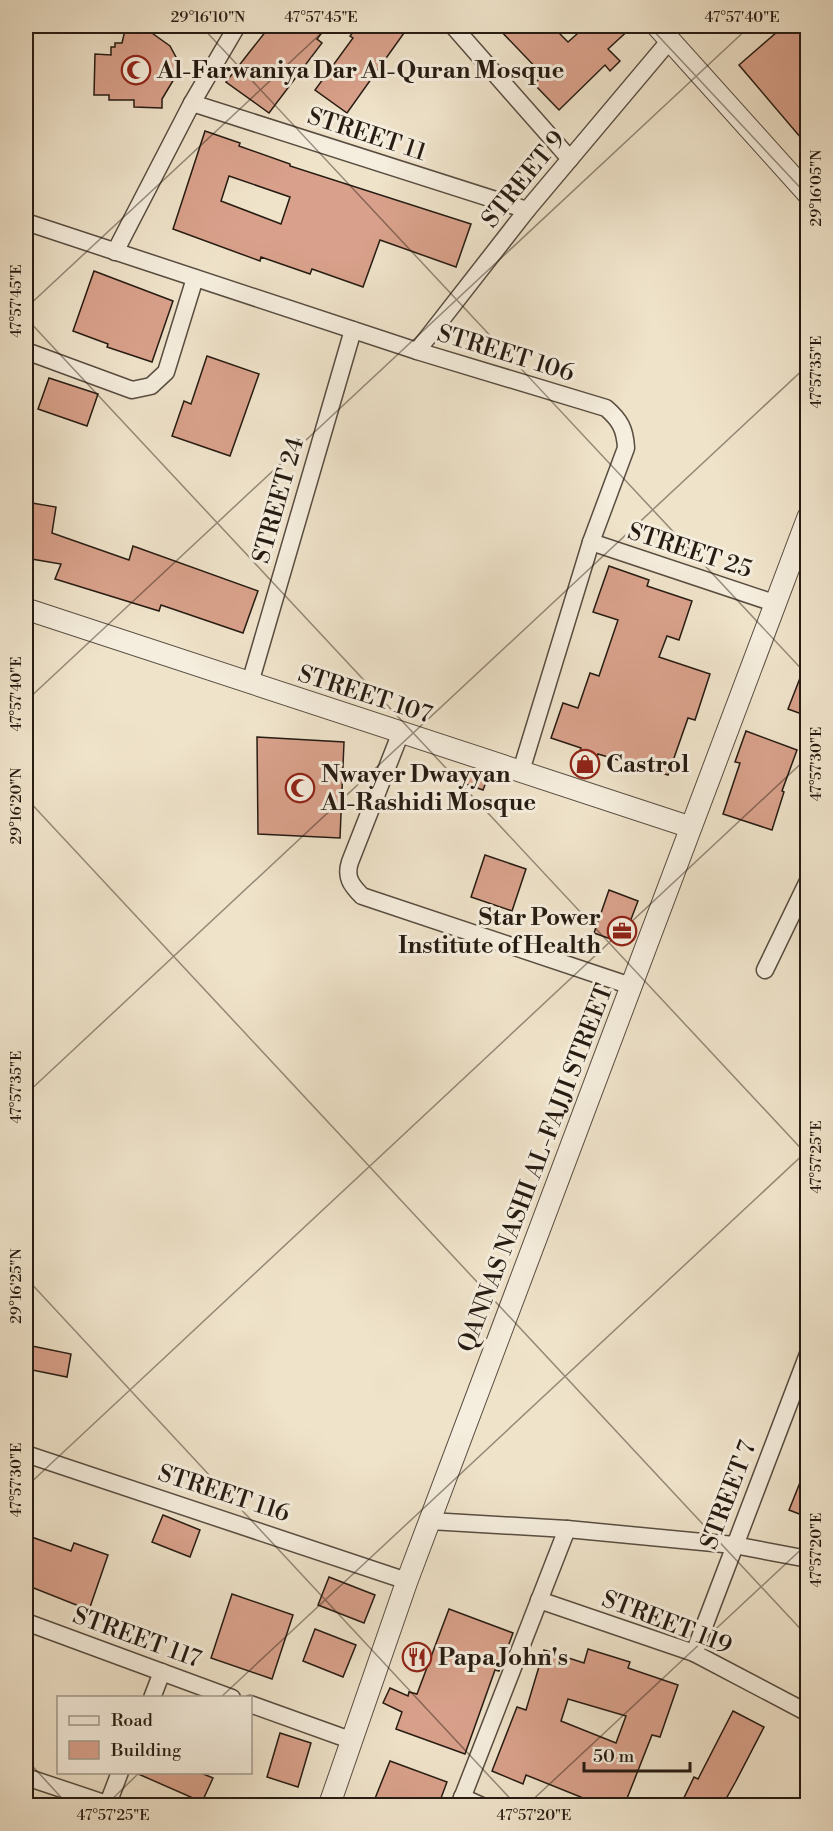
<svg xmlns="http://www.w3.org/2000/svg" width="833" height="1831" font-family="'Libre Bodoni',serif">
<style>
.building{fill:#d9a18b;stroke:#261b12;stroke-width:1.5;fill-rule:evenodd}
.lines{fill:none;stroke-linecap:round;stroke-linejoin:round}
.minor-casing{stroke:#584d40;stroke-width:19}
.tertiary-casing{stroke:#584d40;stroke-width:23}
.minor{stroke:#f5eddd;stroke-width:16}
.tertiary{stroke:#f5eddd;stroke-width:21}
.ticks{fill:none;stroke:#261b12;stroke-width:1.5;stroke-opacity:0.45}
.labels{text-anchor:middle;stroke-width:6;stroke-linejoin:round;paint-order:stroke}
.poi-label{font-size:24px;font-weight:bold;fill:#261b12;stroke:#f5eddd;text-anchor:start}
.street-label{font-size:24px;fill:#261b12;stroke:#f5eddd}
.neatline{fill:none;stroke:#261b12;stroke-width:2}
.ticks-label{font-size:15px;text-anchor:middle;fill:#261b12}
</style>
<rect width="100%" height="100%" fill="#efe3ca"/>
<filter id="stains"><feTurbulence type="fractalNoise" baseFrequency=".00333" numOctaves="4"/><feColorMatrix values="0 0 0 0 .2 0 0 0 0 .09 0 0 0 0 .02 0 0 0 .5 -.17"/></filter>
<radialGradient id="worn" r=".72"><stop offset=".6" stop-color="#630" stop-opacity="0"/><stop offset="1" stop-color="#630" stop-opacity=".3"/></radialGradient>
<g class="building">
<polygon points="126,26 142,26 170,46 177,59 177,74 162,99 162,108 134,107 134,100 109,100 109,95 94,95 95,54 111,55 111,47 115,47 115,43 122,43"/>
<polygon points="270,26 327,26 317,39 322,43 269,113 226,82"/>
<polygon points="358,26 409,26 347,113 315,90 353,38 350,36"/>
<polygon points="496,26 552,26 568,42 586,26 633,26 608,49 620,61 610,71 605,65 559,110 534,84 543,75"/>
<polygon points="784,26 807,26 807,145 739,65"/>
<path d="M205,131L240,143L239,146L290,164V166L471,224L456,267L380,240L363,287L312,269L310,274L261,257L260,261L173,229ZM229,176L290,197L281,224L221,201Z"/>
<polygon points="94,271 173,301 152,362 107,347 108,344 73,331"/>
<polygon points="207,356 259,374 230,456 172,436 184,401 191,404"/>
<polygon points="49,378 98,394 87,426 38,409"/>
<polygon points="26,502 56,507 52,533 129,560 133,546 258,591 243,633 161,605 159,611 55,579 61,564 26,558"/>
<polygon points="609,566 649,580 647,586 692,601 679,640 667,636 659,657 710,674 695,720 688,718 668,775 598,754 591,774 574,767 581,748 551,738 563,703 578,708 590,673 599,676 618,620 593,612"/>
<polygon points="807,660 807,716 788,709"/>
<polygon points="746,731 797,750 782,791 784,792 772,830 723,814 740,763 735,762"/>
<polygon points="257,737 344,742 340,838 258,834"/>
<polygon points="470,770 488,777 483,790 466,784"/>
<polygon points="485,855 526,869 512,911 471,897"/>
<polygon points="609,890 638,901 622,943 594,933"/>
<polygon points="32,1346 71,1354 67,1377 27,1369"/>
<polygon points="807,1465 807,1517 789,1510"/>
<polygon points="163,1515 200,1530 190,1557 152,1542"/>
<polygon points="26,1535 71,1551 74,1543 108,1555 89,1610 26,1585"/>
<polygon points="329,1577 375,1595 364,1623 318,1605"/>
<polygon points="232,1594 293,1615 272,1679 211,1658"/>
<polygon points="449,1609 513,1633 499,1671 495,1670 465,1754 396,1729 402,1712 383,1703 390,1688 408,1696 409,1692 417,1694"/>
<polygon points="315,1629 356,1645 343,1677 303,1661"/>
<path d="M588,1649L630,1662L628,1668L678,1685L660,1737L652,1735L624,1806H603L526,1775L523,1784L492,1771L517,1707L526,1710L544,1650L584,1663ZM568,1699L626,1716L616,1743L561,1721Z"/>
<polygon points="733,1711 764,1727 736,1781 722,1806 680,1806 694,1777 698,1779"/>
<polygon points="280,1733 311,1743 298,1787 267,1777"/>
<polygon points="390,1761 447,1782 438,1806 372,1806"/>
<polygon points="136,1773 201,1773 213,1778 202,1802"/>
</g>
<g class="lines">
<g class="minor-casing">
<g id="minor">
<polyline points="453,26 570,159"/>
<polyline points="192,103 527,210"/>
<path d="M26,222L417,351L606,408C620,420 625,429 626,448L591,542L521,771"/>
<polyline points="115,252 192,103 237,26"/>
<polyline points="26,351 132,390 151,386 166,372 195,278"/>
<polyline points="417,351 527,210 670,40"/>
<polyline points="591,542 774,603"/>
<polyline points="250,683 353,330"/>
<path d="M401,732L350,862C345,877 351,885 362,896L631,986"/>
<polyline points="765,970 808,881"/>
<polyline points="26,1454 407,1581"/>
<polyline points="430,1521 567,1529 734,1545 808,1559"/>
<polyline points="539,1600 694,1653 808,1713"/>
<polyline points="26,1622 232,1698"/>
<polyline points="694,1653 808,1354"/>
<polyline points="152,1698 162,1672"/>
<polyline points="250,1704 353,1741"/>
<polyline points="26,1777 107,1804"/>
<polyline points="462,1797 482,1806"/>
<polyline points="107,1806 120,1772"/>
<polyline points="459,1806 567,1529"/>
</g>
</g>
<g class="tertiary-casing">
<g id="tertiary">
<polyline points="657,26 808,194"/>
<polyline points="26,609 690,827"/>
<polyline points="329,1806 407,1581 808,517"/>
</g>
</g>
<use href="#minor" class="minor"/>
<use href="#tertiary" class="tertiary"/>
</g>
<path class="ticks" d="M201,26L808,676M649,26L808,196M26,308L329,26M26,318L808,1156M26,701L750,26M26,798L808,1637M26,1094L808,365M26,1278L517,1806M26,1487L808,757M220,1698L808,1150M26,1759L69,1806M105,1806L140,1772M526,1806L808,1543"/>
<defs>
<g id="mosque-ring" transform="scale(1.5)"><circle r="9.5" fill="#f5eddd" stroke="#8f2418" stroke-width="1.5"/><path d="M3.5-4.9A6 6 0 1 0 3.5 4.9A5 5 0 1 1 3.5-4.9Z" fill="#8f2418"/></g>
<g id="shop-ring" transform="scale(1.5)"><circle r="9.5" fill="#f5eddd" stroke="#8f2418" stroke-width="1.5"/><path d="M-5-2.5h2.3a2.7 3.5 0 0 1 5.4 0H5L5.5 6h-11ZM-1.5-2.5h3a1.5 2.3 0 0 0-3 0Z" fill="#8f2418"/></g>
<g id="office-ring" transform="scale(1.5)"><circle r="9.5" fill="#f5eddd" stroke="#8f2418" stroke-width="1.5"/><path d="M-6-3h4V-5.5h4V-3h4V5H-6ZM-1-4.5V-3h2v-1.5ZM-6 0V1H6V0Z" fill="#8f2418"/></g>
<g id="restaurant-ring" transform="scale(1.5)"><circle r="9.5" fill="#f5eddd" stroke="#8f2418" stroke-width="1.5"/><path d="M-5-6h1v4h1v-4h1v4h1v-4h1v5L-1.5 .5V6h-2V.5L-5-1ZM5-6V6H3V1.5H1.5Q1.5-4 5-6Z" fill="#8f2418"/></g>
</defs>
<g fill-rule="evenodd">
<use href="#mosque-ring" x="136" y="70"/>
<use href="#shop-ring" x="585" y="764"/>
<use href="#mosque-ring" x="300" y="788"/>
<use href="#office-ring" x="622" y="931"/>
<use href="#restaurant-ring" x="417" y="1657"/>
</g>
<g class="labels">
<g class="poi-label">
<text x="157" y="78">Al-Farwaniya Dar Al-Quran Mosque</text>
<text x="606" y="772">Castrol</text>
<text x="321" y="782">Nwayer Dwayyan<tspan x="321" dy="28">Al-Rashidi Mosque</tspan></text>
<text x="601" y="925" text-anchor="end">Star Power<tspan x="601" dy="28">Institute of Health</tspan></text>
<text x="438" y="1665">Papa John's</text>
</g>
<g class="street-label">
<text transform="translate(367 134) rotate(18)" y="8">STREET 11</text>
<text transform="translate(523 179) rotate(-51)" y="8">STREET 9</text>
<text transform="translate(506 353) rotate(17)" y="8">STREET 106</text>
<text transform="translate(278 500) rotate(-74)" y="8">STREET 24</text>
<text transform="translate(690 550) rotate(18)" y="8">STREET 25</text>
<text transform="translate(365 694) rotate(18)" y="8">STREET 107</text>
<text transform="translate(535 1168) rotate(-69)" y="8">QANNAS NASHI AL-FAJJI STREET</text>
<text transform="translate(224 1493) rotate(18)" y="8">STREET 116</text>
<text transform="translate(728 1495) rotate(-69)" y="8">STREET 7</text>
<text transform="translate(667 1622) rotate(21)" y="8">STREET 119</text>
<text transform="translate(137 1637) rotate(20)" y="8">STREET 117</text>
</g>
</g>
<rect width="833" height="1831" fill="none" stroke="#efe3ca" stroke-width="66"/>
<rect x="57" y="1696" width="195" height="78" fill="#f5eddd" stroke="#a2998c" stroke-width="1.5"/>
<rect x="69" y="1716" width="30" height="9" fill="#f5eddd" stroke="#a2998c" stroke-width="1.5"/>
<text x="111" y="1726" font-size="18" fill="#261b12">Road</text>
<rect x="69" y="1741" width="30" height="18" fill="#d9a18b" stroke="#a2998c" stroke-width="1.5"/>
<text x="111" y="1756" font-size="18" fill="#261b12">Building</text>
<path d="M584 1762v9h106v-9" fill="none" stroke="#261b12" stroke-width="3"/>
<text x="593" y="1762" font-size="18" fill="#261b12" stroke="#f5eddd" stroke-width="4.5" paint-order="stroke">50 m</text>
<rect x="33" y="33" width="767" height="1765" class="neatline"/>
<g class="ticks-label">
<text x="208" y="22">29°16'10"N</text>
<text x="321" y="22">47°57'45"E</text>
<text x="742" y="22">47°57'40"E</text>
<text transform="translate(816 188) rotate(-90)" y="5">29°16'05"N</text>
<text transform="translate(16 301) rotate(-90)" y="5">47°57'45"E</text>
<text transform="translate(816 372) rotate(-90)" y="5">47°57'35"E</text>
<text transform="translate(16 694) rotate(-90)" y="5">47°57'40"E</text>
<text transform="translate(816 764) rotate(-90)" y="5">47°57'30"E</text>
<text transform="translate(16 806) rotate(-90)" y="5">29°16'20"N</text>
<text transform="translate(16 1087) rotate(-90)" y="5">47°57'35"E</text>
<text transform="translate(816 1157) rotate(-90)" y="5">47°57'25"E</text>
<text transform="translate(16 1286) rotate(-90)" y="5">29°16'25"N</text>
<text transform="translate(16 1480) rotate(-90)" y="5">47°57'30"E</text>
<text transform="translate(816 1550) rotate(-90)" y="5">47°57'20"E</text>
<text x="113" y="1820">47°57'25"E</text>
<text x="534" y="1820">47°57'20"E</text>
</g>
<rect width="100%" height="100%" filter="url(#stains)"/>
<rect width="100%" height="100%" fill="url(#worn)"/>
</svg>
